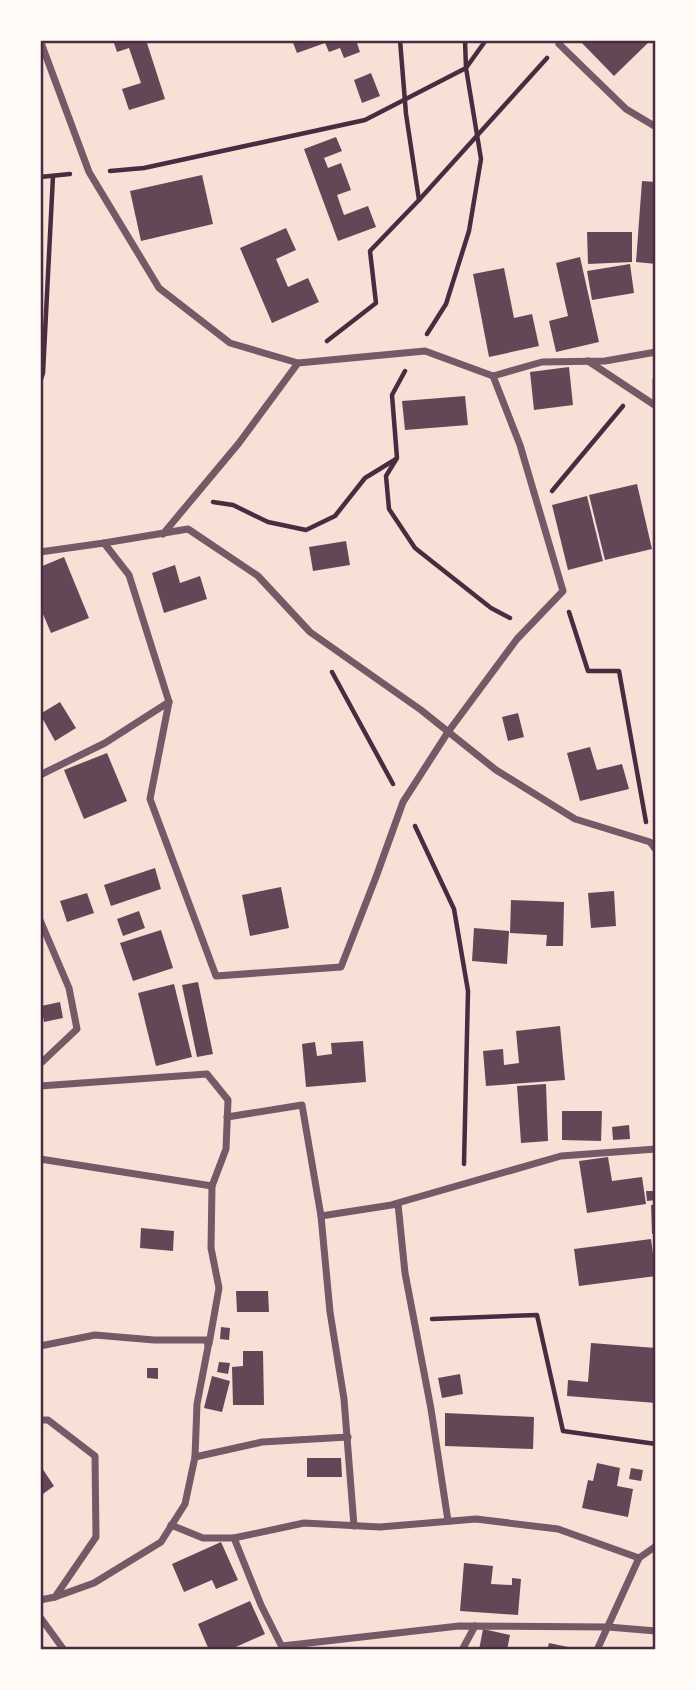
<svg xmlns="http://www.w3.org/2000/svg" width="696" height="1690" font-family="'PT Sans Narrow',sans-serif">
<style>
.building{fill:#644757}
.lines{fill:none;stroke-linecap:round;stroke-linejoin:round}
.path{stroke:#4a2c40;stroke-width:4.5}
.minor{stroke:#755966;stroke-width:7}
.neatline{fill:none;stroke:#4a2c40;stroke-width:2.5}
</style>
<rect width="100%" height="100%" fill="#f7e1d7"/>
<g class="building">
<polygon points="113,40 146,40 165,99 129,110 122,89 141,83 129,48 117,52"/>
<polygon points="292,40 356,40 360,52 344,58 340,48 329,52 325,43 297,53"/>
<polygon points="579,40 651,40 614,76"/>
<polygon points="371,73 380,96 362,103 354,80"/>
<polygon points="336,137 342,151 324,158 328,168 341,163 351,190 337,195 344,215 368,206 376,227 338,241 304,149"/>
<polygon points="202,175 213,224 141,241 130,191"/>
<polygon points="642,181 656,182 656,264 636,262"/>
<polygon points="286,228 296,250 276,259 288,287 308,278 319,302 272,323 240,248"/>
<polygon points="587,232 632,232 632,262 588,264"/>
<polygon points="580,257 599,342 556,352 549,321 568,316 556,263"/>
<polygon points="630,264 634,293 592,300 587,271"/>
<polygon points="504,268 514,318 532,314 539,346 489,357 473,274"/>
<polygon points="569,367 573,405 534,410 530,372"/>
<polygon points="465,396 468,425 405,430 402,401"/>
<polygon points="637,484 652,549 605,560 589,495"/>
<polygon points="587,496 603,561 568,570 552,505"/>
<polygon points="346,541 350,565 313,571 309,547"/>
<polygon points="64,557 89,618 51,633 40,607 40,567"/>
<polygon points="175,565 180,583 200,576 207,599 164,613 152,573"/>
<polygon points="60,702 76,728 55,741 40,714"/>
<polygon points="518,713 524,737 508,741 502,717"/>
<polygon points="590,747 597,770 622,764 629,789 580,801 567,753"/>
<polygon points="107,753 127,801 84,819 64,770"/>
<polygon points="155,868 161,889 111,906 104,885"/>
<polygon points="281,887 289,928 250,936 242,895"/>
<polygon points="614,891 616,926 591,928 588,893"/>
<polygon points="87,893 94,913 67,922 60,901"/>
<polygon points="511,900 564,902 563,946 546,946 547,935 510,933"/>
<polygon points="139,911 145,928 123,936 117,919"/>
<polygon points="474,928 509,931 507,964 472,961"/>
<polygon points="161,930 173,968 133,981 120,943"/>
<polygon points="198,982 213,1054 197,1057 182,985"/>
<polygon points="174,984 192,1057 156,1066 138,993"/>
<polygon points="60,1002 63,1018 44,1022 41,1006"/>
<polygon points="560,1026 565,1080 486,1086 483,1051 503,1049 504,1065 519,1063 516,1031"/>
<polygon points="363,1041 366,1082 306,1087 302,1044 315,1042 317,1056 332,1054 331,1043"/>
<polygon points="546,1084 548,1141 521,1143 517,1086"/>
<polygon points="562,1111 602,1111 601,1141 562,1140"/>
<polygon points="629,1125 630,1139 613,1140 612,1127"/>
<polygon points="608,1157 612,1181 642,1177 646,1204 587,1213 579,1161"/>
<polygon points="646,1191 656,1191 656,1200 647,1201"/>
<polygon points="651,1205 656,1205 656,1234 652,1234"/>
<polygon points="141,1228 174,1231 173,1251 140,1248"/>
<polygon points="651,1239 656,1276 579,1286 574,1249"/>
<polygon points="236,1291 268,1291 269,1312 237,1312"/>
<polygon points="221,1327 230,1328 229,1340 220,1339"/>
<polygon points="591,1343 656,1348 656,1403 567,1396 568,1380 588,1382"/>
<polygon points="243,1351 263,1351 264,1405 233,1405 232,1367 243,1366"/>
<polygon points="219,1362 230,1363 228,1374 217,1372"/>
<polygon points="147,1368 158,1368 158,1379 147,1378"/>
<polygon points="460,1374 463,1394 442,1398 438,1378"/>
<polygon points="212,1376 230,1381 222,1412 204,1408"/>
<polygon points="445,1413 534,1417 533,1449 445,1446"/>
<polygon points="307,1458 341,1458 342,1477 307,1477"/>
<polygon points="597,1463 620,1468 617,1486 633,1489 628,1517 582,1508 588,1480 593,1481"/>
<polygon points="40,1465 54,1486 40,1496"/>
<polygon points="631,1468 643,1470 641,1481 629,1479"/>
<polygon points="221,1542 238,1580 216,1589 212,1580 184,1592 172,1564"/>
<polygon points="464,1563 493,1566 491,1584 512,1585 512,1578 521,1579 518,1615 460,1611"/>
<polygon points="250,1601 265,1634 229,1650 209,1650 198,1624"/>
<polygon points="483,1629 510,1635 507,1650 479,1650"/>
<polygon points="549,1643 568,1647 567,1650 547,1650"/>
</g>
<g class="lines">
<g class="path">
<polyline points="400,40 406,114 419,200 547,58"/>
<polyline points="110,171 144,168 365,120 466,68 465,40"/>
<polyline points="40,177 70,174"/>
<polyline points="427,334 446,304 469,231 481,159 466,68 486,40"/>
<polyline points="327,341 376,303 370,251 419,200"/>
<polyline points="405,371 392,395 397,458 386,476 389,509 415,548 491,608 510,618"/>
<polyline points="40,382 43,373 53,176"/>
<polyline points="552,491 623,406"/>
<polyline points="213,502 233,505 268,522 306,530 335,516 365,478 396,459"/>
<polyline points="569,612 588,671 619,671 646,822"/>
<polyline points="332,672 393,784"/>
<polyline points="415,826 454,909 468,991 464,1164"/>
<polyline points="432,1319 537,1315 563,1431 656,1444"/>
</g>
<g class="minor">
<polyline points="40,40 89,172 159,288 230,343 298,363"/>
<polyline points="559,44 626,109 656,127"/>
<polyline points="588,361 656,406"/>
<polyline points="493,376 542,362 605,361 656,352"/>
<polyline points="656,380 656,405"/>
<polyline points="163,534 239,443 298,363 425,351 493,376 520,445 563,591 517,639 448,732 403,802 376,877 341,967 216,976 150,799 169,702"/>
<polyline points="104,543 188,529 258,576 310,632 421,710 496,770 575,819 650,842 656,850"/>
<polyline points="40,552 104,543 129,575 169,702 105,743 40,775"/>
<polyline points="40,920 69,988 77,1029 40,1064"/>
<polyline points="40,1086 207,1074 228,1100 226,1149 212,1186 40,1159"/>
<polyline points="227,1117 302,1105 321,1216 398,1204 405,1273 431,1409 448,1521"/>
<polyline points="394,1204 561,1156 656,1149"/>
<polyline points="321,1216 330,1312 344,1399 354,1526"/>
<polyline points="209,1344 219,1288 211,1248 212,1186"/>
<polyline points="40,1346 95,1335 154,1340 207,1340 208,1347 197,1404 195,1457 185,1504 161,1542 94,1583 55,1597"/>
<polyline points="40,1420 48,1420 95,1456 96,1537 55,1597 40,1600"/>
<polyline points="195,1457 262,1442 348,1437"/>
<polyline points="171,1525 203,1538 234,1538 261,1605 283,1649"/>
<polyline points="234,1538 304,1523 380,1527 476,1519 558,1529 639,1558 597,1650"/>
<polyline points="639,1558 656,1546"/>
<polyline points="40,1617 64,1650"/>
<polyline points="282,1646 459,1626 608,1627 656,1631"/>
<polyline points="462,1650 475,1626"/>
</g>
</g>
<rect width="696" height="1690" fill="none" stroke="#fffaf5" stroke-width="84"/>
<rect x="42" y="42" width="612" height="1606" class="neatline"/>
</svg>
